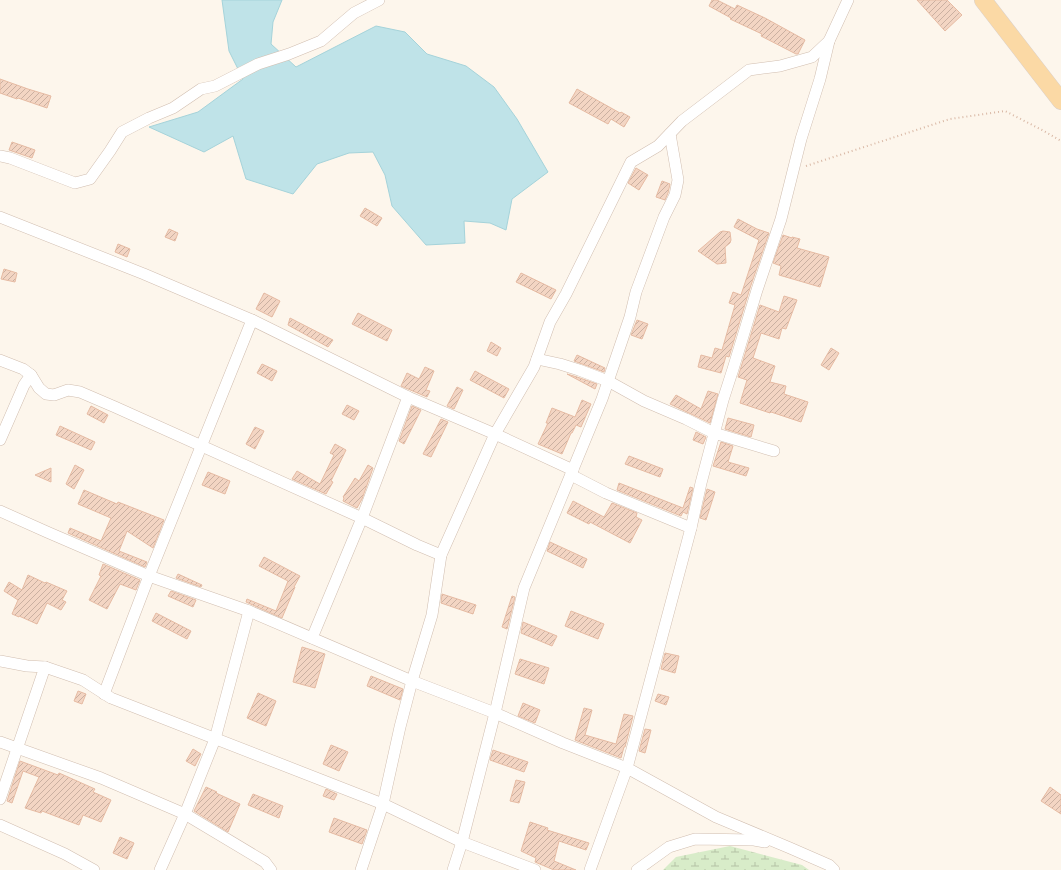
<svg xmlns="http://www.w3.org/2000/svg" width="1061" height="870" font-family="'Roboto Condensed',sans-serif">
<style>
.wetland{fill:url(#wetland-marsh)}
.water{fill:#bfe3e8;stroke:#a5d3da}
.building{fill:url(#building-hatch);stroke:#e6bba3}
.lines{fill:none;stroke-linecap:round;stroke-linejoin:round}
.minor-casing{stroke:#d1beb0;stroke-width:12}
.primary-casing{stroke:#dad1cd;stroke-width:18}
.path{stroke:#d9b8a5;stroke-width:2;stroke-dasharray:1 3;stroke-linecap:butt}
.minor{stroke:#fff;stroke-width:11}
.primary{stroke:#fbd9a5;stroke-width:17}
</style>
<defs>
<pattern id="wetland-marsh" width="20" height="14" patternUnits="userSpaceOnUse"><rect width="20" height="14" fill="#d8ecc9"/><path d="M1 5h8M5 5V1M11 12h8M15 12V8" fill="none" stroke="#b4c2a5"/></pattern>
<pattern id="building-hatch" width="6" height="6" patternUnits="userSpaceOnUse"><rect width="6" height="6" fill="#f3d5c3"/><path d="M-1 1l2-2M0 6l6-6M5 7l2-2" fill="none" stroke="#cab0a1"/></pattern>
</defs>
<rect width="100%" height="100%" fill="#fdf6ec"/>
<polygon class="wetland" points="730,846 802,865 809,870 663,870 676,857"/>
<polygon class="water" points="222,0 282,0 273,22 271,44 296,67 376,26 405,32 427,54 466,66 494,87 517,119 548,172 512,199 506,230 490,223 464,221 465,243 426,245 392,206 385,175 373,152 349,153 317,164 293,194 246,179 233,136 204,152 149,127 198,112 243,79 229,51"/>
<g class="building">
<polygon points="712,0 717,0 735,9 737,5 765,18 805,40 798,54 796,54 761,36 762,34 730,19 731,18 709,6"/>
<polygon points="917,0 947,0 962,15 945,31"/>
<polygon points="0,79 28,89 51,96 47,108 18,98 17,99 0,93"/>
<polygon points="577,89 620,113 621,112 630,117 624,127 611,119 608,124 569,103"/>
<polygon points="12,142 35,150 32,158 9,150"/>
<polygon points="636,168 648,175 639,190 628,183"/>
<polygon points="662,181 670,184 668,193 665,200 656,197"/>
<polygon points="365,208 382,218 377,226 360,216"/>
<polygon points="738,219 757,229 769,233 750,288 729,357 726,356 721,373 698,367 701,355 712,358 715,348 722,350 735,305 729,303 733,292 741,295 759,240 734,227"/>
<polygon points="169,229 178,233 175,241 165,237"/>
<polygon points="723,231 730,232 731,240 730,243 725,247 726,263 717,264 698,251 720,232"/>
<polygon points="783,235 792,238 792,237 800,239 797,248 829,257 820,287 779,275 781,266 773,263"/>
<polygon points="118,244 130,249 127,257 115,252"/>
<polygon points="4,269 17,273 15,282 1,279"/>
<polygon points="521,273 556,290 551,299 516,282"/>
<polygon points="264,293 280,301 272,317 256,309"/>
<polygon points="784,296 797,300 786,329 782,328 779,339 761,333 753,358 775,366 770,382 786,386 784,394 808,402 801,422 771,412 770,413 740,403 747,380 738,377 760,305 779,312"/>
<polygon points="358,313 392,330 387,341 352,324"/>
<polygon points="290,318 333,340 328,347 288,325"/>
<polygon points="637,320 648,324 642,339 631,335"/>
<polygon points="491,342 501,348 497,356 487,351"/>
<polygon points="831,348 839,353 829,370 821,365"/>
<polygon points="577,355 605,368 604,372 574,361"/>
<polygon points="262,364 277,371 272,381 257,373"/>
<polygon points="425,367 434,371 426,390 430,391 427,397 401,386 407,373 419,379"/>
<polygon points="475,371 509,389 504,398 470,380"/>
<polygon points="567,374 577,377 597,384 595,389"/>
<polygon points="457,387 463,390 454,409 447,406"/>
<polygon points="708,391 718,394 710,423 670,404 676,395 701,409"/>
<polygon points="582,400 591,404 581,427 576,425 572,433 571,433 562,454 538,444 548,423 546,423 552,408 575,417"/>
<polygon points="347,405 359,411 354,420 342,414"/>
<polygon points="91,406 108,415 104,423 87,414"/>
<polygon points="412,406 421,410 404,444 399,441"/>
<polygon points="728,418 754,425 751,437 725,429"/>
<polygon points="441,419 448,422 431,457 423,454"/>
<polygon points="60,426 95,442 91,450 56,435"/>
<polygon points="255,427 264,431 255,449 246,444"/>
<polygon points="696,432 706,437 703,444 693,440"/>
<polygon points="721,442 733,446 728,462 749,468 746,476 713,466"/>
<polygon points="335,444 346,450 331,481 333,482 326,494 292,479 297,471 320,484 334,455 330,453"/>
<polygon points="629,456 663,469 660,477 625,464"/>
<polygon points="75,465 84,470 74,489 66,484"/>
<polygon points="368,465 373,468 362,499 357,508 343,501 344,498 343,497 355,478 359,481"/>
<polygon points="51,468 51,482 35,475"/>
<polygon points="208,472 230,481 225,494 202,485"/>
<polygon points="619,483 683,508 690,487 693,488 687,514 683,512 681,516 617,490"/>
<polygon points="707,489 715,492 706,520 700,518"/>
<polygon points="84,490 117,504 118,502 164,520 153,548 127,531 119,551 147,562 145,567 68,533 70,528 101,541 111,518 78,504"/>
<polygon points="573,501 604,517 612,503 637,513 636,517 642,520 630,543 590,522 589,524 567,513"/>
<polygon points="550,542 587,559 583,568 547,551"/>
<polygon points="264,557 300,576 294,587 295,587 282,618 246,602 247,599 276,611 288,581 259,566"/>
<polygon points="103,564 140,580 136,590 120,584 107,609 89,600 101,576 99,575"/>
<polygon points="178,574 202,585 201,587 176,578"/>
<polygon points="28,575 45,583 46,582 67,591 62,600 66,602 61,610 47,603 37,624 19,616 19,617 12,614 18,600 4,591 9,582 22,590"/>
<polygon points="171,591 196,600 193,607 168,596"/>
<polygon points="442,594 476,605 473,614 441,603"/>
<polygon points="512,596 515,597 507,629 502,627"/>
<polygon points="571,611 604,624 598,639 565,626"/>
<polygon points="156,613 191,631 187,639 152,621"/>
<polygon points="523,622 557,636 552,646 521,633"/>
<polygon points="302,647 325,654 315,688 293,682"/>
<polygon points="665,653 679,656 675,673 661,669"/>
<polygon points="520,659 549,668 544,684 515,674"/>
<polygon points="371,676 403,689 400,700 367,686"/>
<polygon points="78,691 86,694 82,704 74,701"/>
<polygon points="258,693 276,701 266,726 247,718"/>
<polygon points="658,694 669,697 666,705 655,701"/>
<polygon points="523,703 540,710 535,723 518,716"/>
<polygon points="584,708 592,710 585,735 616,744 624,714 633,716 625,747 624,747 621,758 575,740"/>
<polygon points="645,729 651,730 645,753 639,751"/>
<polygon points="331,745 348,752 339,771 323,764"/>
<polygon points="193,749 201,754 195,766 186,761"/>
<polygon points="493,750 528,762 524,772 490,760"/>
<polygon points="20,761 58,775 59,773 95,789 93,792 111,800 101,822 83,815 79,825 42,811 41,813 25,808 39,777 23,771 12,803 7,801"/>
<polygon points="516,780 525,782 519,803 510,801"/>
<polygon points="206,787 217,792 216,793 240,804 228,832 194,811"/>
<polygon points="1050,787 1061,795 1061,814 1041,801"/>
<polygon points="326,789 337,794 334,800 323,796"/>
<polygon points="253,794 283,806 279,818 248,805"/>
<polygon points="334,818 367,830 362,844 329,832"/>
<polygon points="530,822 548,828 547,830 589,843 586,850 559,841 554,861 576,870 554,870 535,862 536,858 521,851"/>
<polygon points="120,837 134,843 127,859 113,853"/>
</g>
<g class="lines">
<g class="minor-casing">
<g id="minor">
<polyline points="0,156 10,158 75,183 90,179 110,151 122,132 149,118 173,108 201,89 215,86 258,64 289,54 321,41 354,13 379,0"/>
<polyline points="0,217 144,274 252,320 408,397 495,434 573,470"/>
<polyline points="537,359 560,364 579,370 608,381 644,401 686,419 714,433 774,451"/>
<polyline points="0,360 23,369 31,375 39,388 46,394 54,395 68,390 80,392 115,407 362,518 417,545 441,555"/>
<polyline points="0,440 24,385 31,375"/>
<polyline points="571,475 606,493 691,528"/>
<polyline points="0,511 47,532 149,576 249,611 412,681 495,713 563,743 627,768 590,870"/>
<polyline points="312,638 362,518 408,397"/>
<polyline points="0,661 27,666 45,667 83,680 111,698 383,804 462,842 535,870"/>
<polyline points="104,694 149,576 252,320"/>
<polyline points="0,742 101,778 185,814 265,862 271,870"/>
<polyline points="0,799 45,667"/>
<polyline points="0,825 65,854 94,870"/>
<polyline points="160,870 185,814 215,739 249,611"/>
<polyline points="361,870 383,804 400,727 412,681 432,615 441,555 495,434 534,367 550,322 566,294 631,162 658,146 682,121 749,70 780,66 812,57 829,41"/>
<polyline points="453,870 462,842 495,713 524,588 602,399 630,317 636,292 664,217 675,195 678,180 670,134"/>
<polyline points="637,870 669,847 695,839 754,840 765,842"/>
<polyline points="834,870 829,865 790,848 716,817 627,768 691,528 701,483 723,400 733,369 757,290 781,219 801,139 820,79 829,41 848,0"/>
</g>
</g>
<g class="primary-casing">
<polyline id="primary" points="983,0 1061,101"/>
</g>
<polyline class="path" points="806,166 950,119 1005,111 1042,130 1061,141"/>
<use href="#minor" class="minor"/>
<use href="#primary" class="primary"/>
</g>
</svg>
